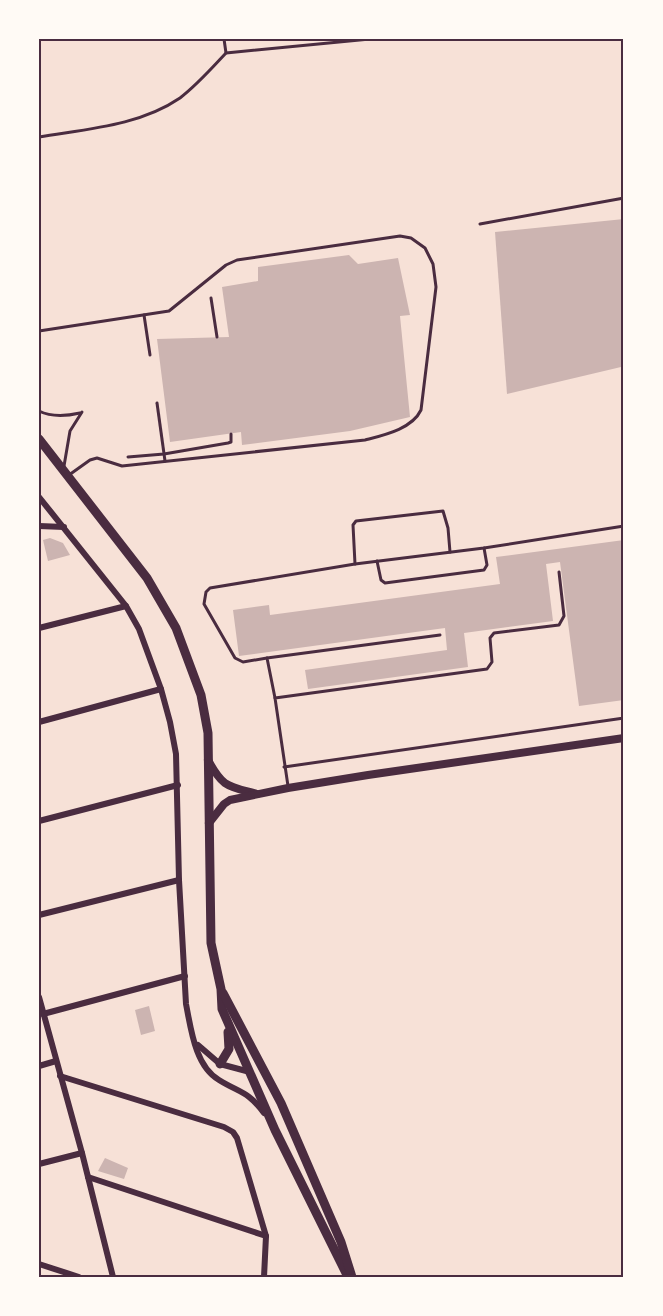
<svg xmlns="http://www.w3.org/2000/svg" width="663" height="1316" font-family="'Open Sans',sans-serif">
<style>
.building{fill:#ccb4b1}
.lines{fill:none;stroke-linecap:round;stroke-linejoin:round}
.service{stroke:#4a2c40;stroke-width:3}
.minor{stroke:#4a2c40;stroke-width:6}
.tertiary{stroke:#4a2c40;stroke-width:8}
.primary{stroke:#4a2c40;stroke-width:9}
.neatline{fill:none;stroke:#4a2c40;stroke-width:2}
</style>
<rect width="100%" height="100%" fill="#f7e1d7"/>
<g class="building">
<polygon points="624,219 624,344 621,367 507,394 495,232"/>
<polygon points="349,255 358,264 398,258 410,315 400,316 410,417 350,431 242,445 241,432 170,442 157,339 229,337 222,287 258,281 258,267"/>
<polygon points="50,538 63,543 70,555 48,561 43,540"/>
<polygon points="624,540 624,587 621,588 624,611 624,700 579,706 560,562 546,564 553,621 464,633 468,667 308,689 305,670 447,650 445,628 239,656 233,610 269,605 270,615 500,584 496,557"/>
<polygon points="149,1006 155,1031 141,1035 135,1010"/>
<polygon points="105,1158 128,1168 124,1179 98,1171"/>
</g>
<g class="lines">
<g class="service">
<polyline points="224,39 226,53"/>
<path d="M39,137C86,129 139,126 180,98C197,85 211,69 226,53L370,39"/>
<polyline points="480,224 624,198"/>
<polyline points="211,298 217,337"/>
<polyline points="144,315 150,355"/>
<path d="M39,331L169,311L226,265L237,260L400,236L411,238L425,248L433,264L436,287L421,410C412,429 384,435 365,440L122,466L97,458L90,460L69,475"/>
<polyline points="157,403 165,461"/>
<path d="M39,411C51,417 67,416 80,413"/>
<polyline points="128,457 164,454 228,443 231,442 231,434"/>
<polyline points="64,466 70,431 82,412"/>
<polyline points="377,561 381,580 385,583 484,570 487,565 484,548"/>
<polyline points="355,564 353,525 356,521 443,511 448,528 450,552"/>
<polyline points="267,658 243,662 235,658 204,604 206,592 210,588 355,564 484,548 624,526"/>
<polyline points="275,698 267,658 440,635"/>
<polyline points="284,767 624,718"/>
<polyline points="288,786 275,698 487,669 492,662 490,638 494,633 559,625 564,616 559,572"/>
</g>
<g class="minor">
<path d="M39,497L126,606L139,629L161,689L170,722L176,754L179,880L186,1004C191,1029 195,1066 219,1080C240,1093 248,1091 264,1113"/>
<polyline points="39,526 64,527"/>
<polyline points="39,628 126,606"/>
<polyline points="39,722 161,689"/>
<polyline points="39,821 178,785"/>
<polyline points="39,915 179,880"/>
<polyline points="39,997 82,1153 113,1277"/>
<polyline points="43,1014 185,976"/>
<polyline points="198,1045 220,1064 250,1072"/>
<polyline points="39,1066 56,1061"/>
<polyline points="60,1076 224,1127 233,1132 237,1138 266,1236 264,1277"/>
<polyline points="39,1164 82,1153"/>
<polyline points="88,1177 266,1236"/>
<polyline points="39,1264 79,1277"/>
</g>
<g class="tertiary">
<path d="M208,760C223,788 228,786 257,794"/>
<polyline points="209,823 224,804 230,800 288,788 368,775 624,738"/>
</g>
<g class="primary">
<polyline points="39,439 147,578 176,628 201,695 208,733 211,943 221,989 222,1009 275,1130 348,1277"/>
<polyline points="223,993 281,1103 341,1242 352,1277"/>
<polyline points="220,1064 229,1049 228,1032"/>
</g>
</g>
<rect width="663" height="1316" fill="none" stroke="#fffaf5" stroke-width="81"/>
<rect x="40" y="40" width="582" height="1236" class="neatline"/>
</svg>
